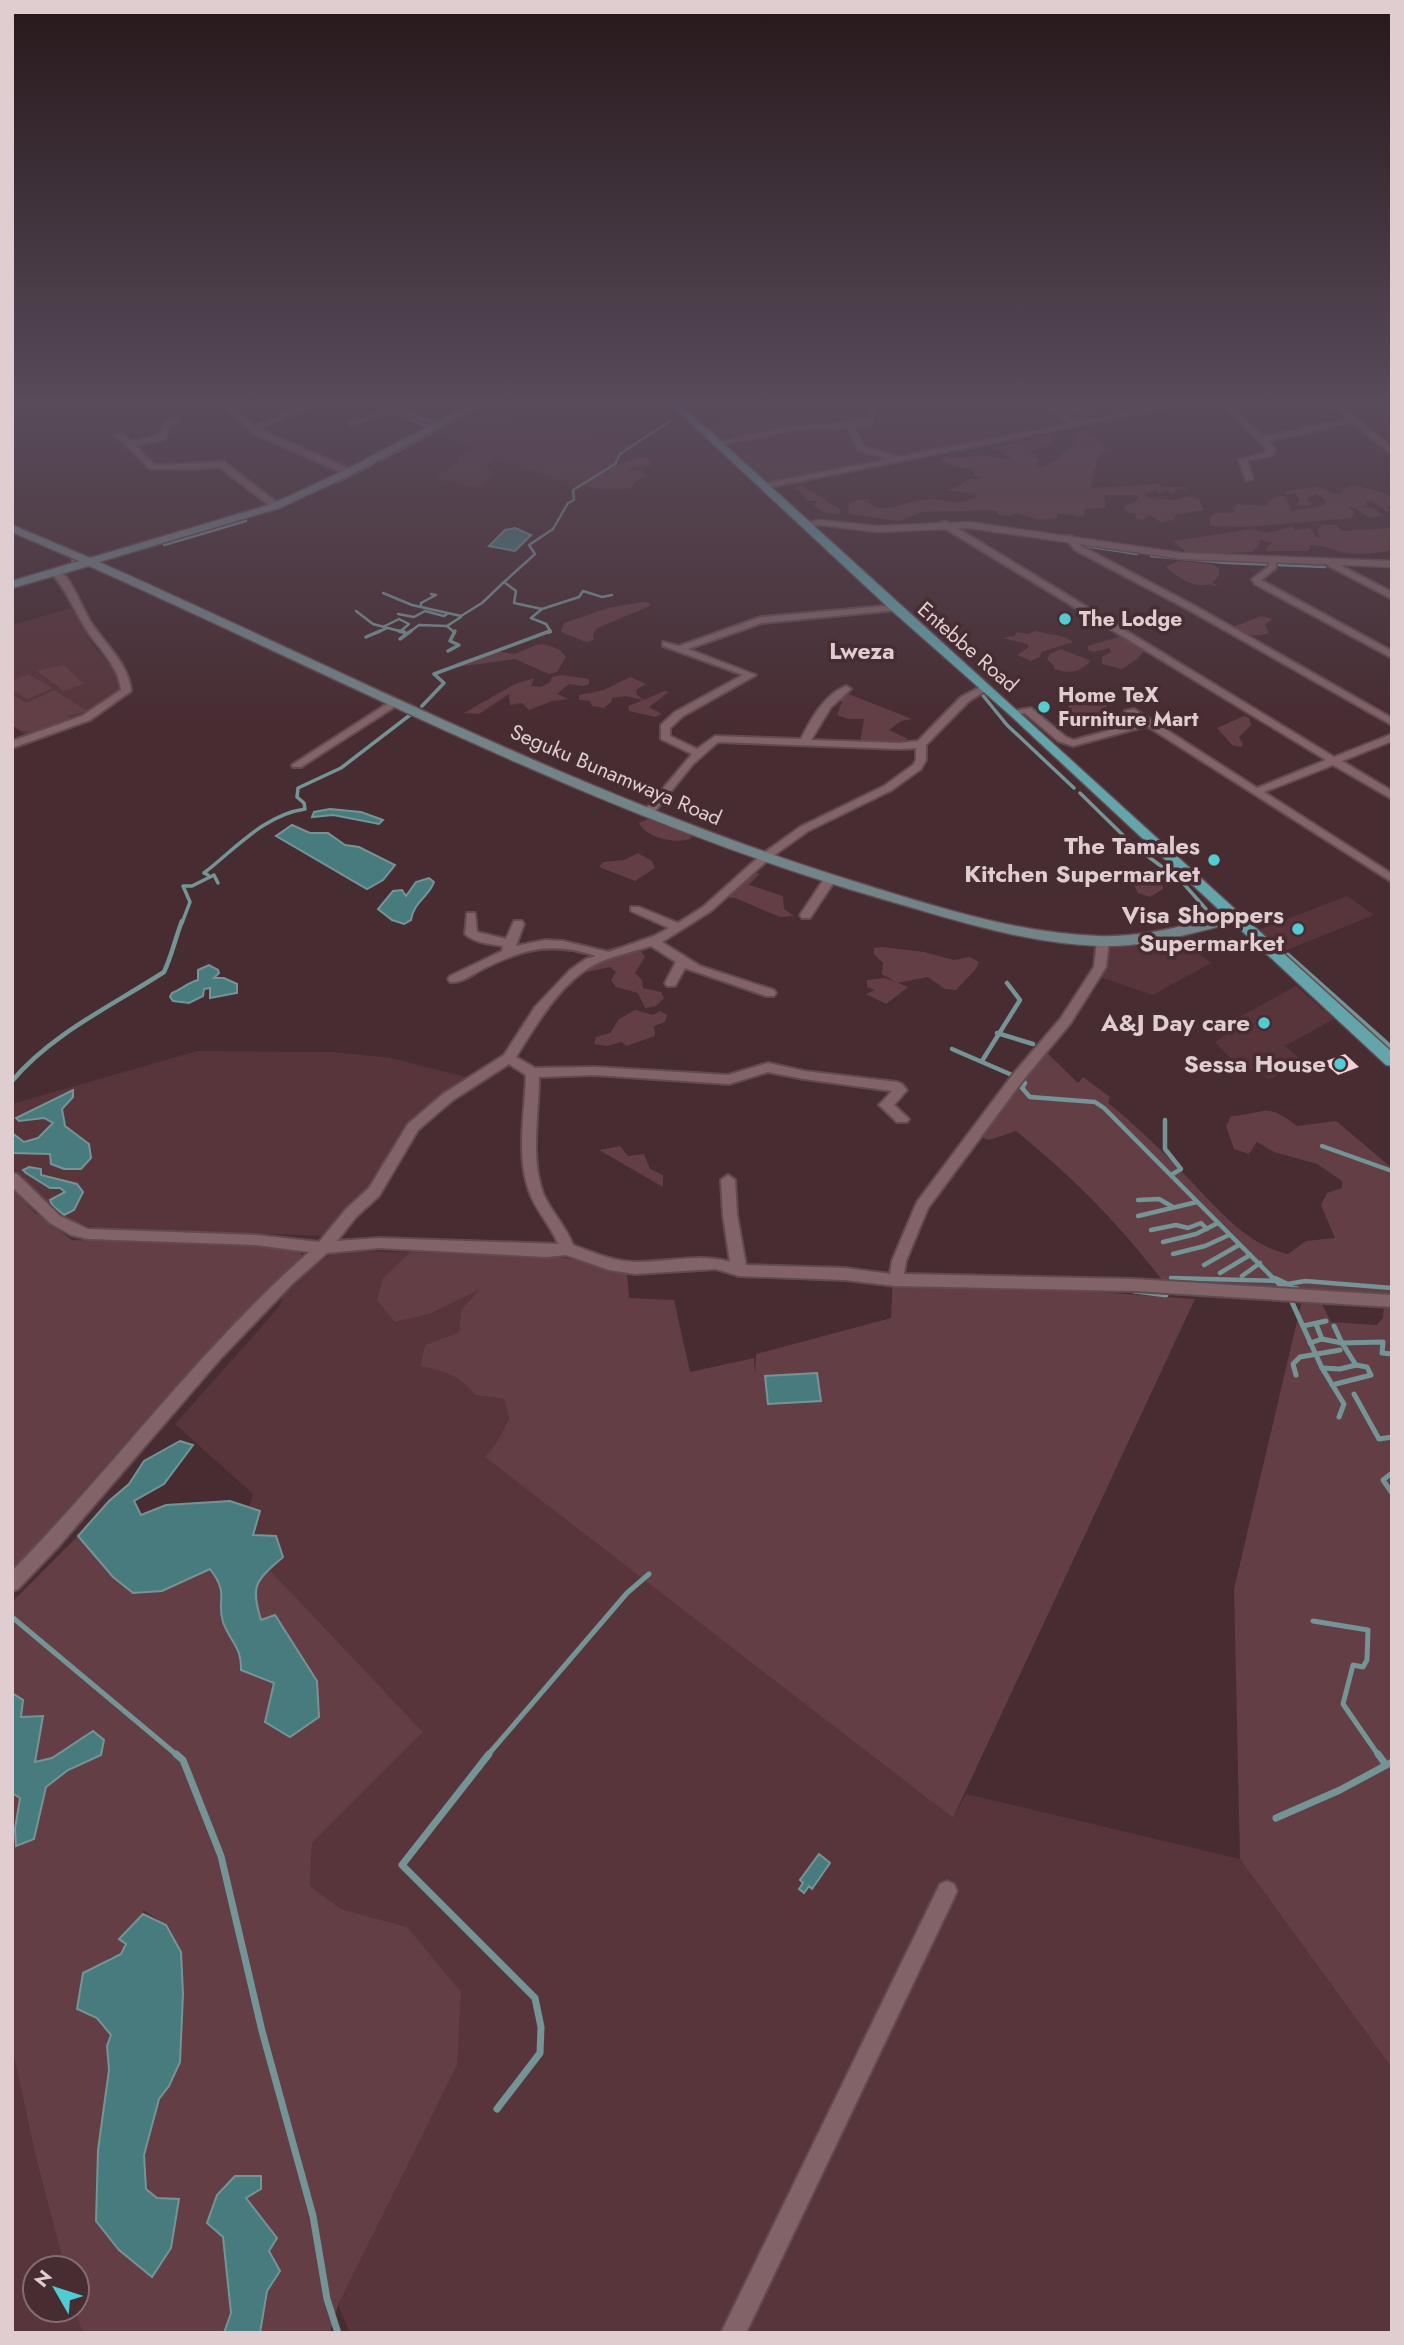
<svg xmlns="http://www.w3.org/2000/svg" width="1404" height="2345" font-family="Jost,sans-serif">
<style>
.built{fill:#57353b}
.green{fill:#633e45;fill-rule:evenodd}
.water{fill:#477b7e;stroke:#759496;stroke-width:2}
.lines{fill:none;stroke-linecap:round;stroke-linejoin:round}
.stream-far4{stroke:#759496;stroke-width:2.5}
.stream-far3{stroke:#759496;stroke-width:3.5}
.stream-far2{stroke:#759496;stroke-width:4.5}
.stream-far1{stroke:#759496;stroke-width:5}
.stream{stroke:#759496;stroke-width:7}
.building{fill:#f5d0d6}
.minor-casing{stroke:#624b50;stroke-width:4}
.tertiary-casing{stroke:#624b50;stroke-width:3}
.secondary-casing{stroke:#624b50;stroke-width:3}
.primary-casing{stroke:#624b50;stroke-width:3}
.minor{fill:#826368;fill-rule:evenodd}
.tertiary{fill:#826368;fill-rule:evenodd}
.secondary{fill:#738489;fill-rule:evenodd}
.primary{fill:#64a4ab;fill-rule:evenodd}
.poi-dot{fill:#51ccd3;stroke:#472c31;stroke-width:2.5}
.labels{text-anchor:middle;stroke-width:7;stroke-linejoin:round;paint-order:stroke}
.far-poi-label{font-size:21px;font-weight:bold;fill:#dfcdcf;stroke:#472c31;text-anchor:start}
.far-street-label{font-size:21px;fill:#dfcdcf;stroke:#472c31}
.far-quarter-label{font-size:23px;font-weight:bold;fill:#dfcdcf;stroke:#472c31}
.poi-label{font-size:24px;font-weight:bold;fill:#dfcdcf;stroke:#472c31;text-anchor:end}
</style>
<rect width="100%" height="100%" fill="#472c31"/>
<g class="built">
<polygon points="712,403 1179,403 767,483 701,423 723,420"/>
<polygon points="472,412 623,441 633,444 618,454 614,463 576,487 498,456 485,468 491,470 492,477 476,488 434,478 459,462 457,459 476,448 433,432"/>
<polygon points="71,608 90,637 89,640 119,676 120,688 117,694 92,712 27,737 12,725 12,625"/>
<polygon points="1347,896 1374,915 1282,952 1258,930"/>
<polygon points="1174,935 1211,963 1153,995 1097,976 1107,947 1110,945"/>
<polygon points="1296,986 1334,1019 1285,1046 1303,1061 1270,1079 1232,1060 1215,1042 1230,1032 1223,1026"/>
<polygon points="197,1051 333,1052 391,1058 466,1077 417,1117 371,1190 329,1236 98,1228 73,1222 50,1207 12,1167 12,1104"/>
<polygon points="335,1251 410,1252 383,1278 432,1312 481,1288 461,1310 459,1332 425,1345 420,1365 448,1372 465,1382 475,1395 504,1399 509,1417 497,1442 486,1457 953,1818 966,1794 1240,1859 1392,2068 1392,2333 350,2333 338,2305 369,2239 407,1927 341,1909 310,1886 312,1843 423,1732 269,1569 283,1557 253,1535 260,1512 249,1508 253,1494 175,1424 279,1307 283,1296 309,1270"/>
<polygon points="12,2047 36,2158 65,2268 35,2268 35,2310 76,2310 84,2333 12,2333"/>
</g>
<g class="green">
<polygon points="746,403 771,406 804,403 769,411 771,413 815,408 818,406 816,403 835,403 823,416 752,436 716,432 719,423 742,417"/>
<path d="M1082,431L1098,438L1106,450L1098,458L1090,488L1160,484L1162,487H1184L1188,490L1175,489L1176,493L1169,494L1168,490L1159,493L1155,490L1145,494L1148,498L1176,500L1188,496L1199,499L1204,510L1175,515L1174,519L1162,523L1150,515L1143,520L1136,519L1135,513H1128L1123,507L1138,500V495H1104L1106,508L1085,509L1084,517L1058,513L1057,518L1041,520L1015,513L1011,516L998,515L995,510L922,512L899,521L849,514L848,504L856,500L870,499L868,502C873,506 877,509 883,508C899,508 917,498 933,499C949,501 960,507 975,497L976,494L946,490L958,487L968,479H981L974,474L973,469L955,467L941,460L945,456L966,458L978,455L1012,460L1002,451L990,448L1049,435L1054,438L1051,443L1030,451L1040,461L1035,466C1050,470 1063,452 1074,444L1072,437L1076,432Z"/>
<polygon points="639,457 650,458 650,466 633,467 627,472 642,470 646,476 635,482 632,488 610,490 581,486 612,467"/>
<polygon points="801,485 840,509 840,514 824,513 814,505 817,501 806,500 802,493 793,488"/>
<polygon points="1355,485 1384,493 1392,498 1392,506 1387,507 1390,510 1387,512 1372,501 1366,502 1367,505 1362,507 1374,508 1383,516 1369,518 1354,507 1349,508 1355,513 1352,518 1246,527 1210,526 1210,517 1216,513 1235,512 1232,508 1238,504 1267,506 1268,501 1279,496 1285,497 1291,511 1321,506 1327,502 1317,494 1308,497 1307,500 1312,503 1309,506 1296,505 1300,501 1295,493 1287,495 1284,492 1317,486 1334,494 1343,492 1342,489"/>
<path d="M1322,525H1336L1342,531L1392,528V542L1388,543L1392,546L1388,551C1374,553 1360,555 1346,553C1333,551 1324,545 1311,545L1308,551H1266V548L1272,543L1260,540L1259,546L1252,552L1206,554L1186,552L1173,541L1252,529L1266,533L1276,531L1292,526L1295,530L1310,528L1316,537L1320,538L1317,531Z"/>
<path d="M1178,561L1213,564L1219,569V576L1212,582L1218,587L1209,584C1194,589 1178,577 1166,567Z"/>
<polygon points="642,602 650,603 650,606 597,628 593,634 594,640 586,642 561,632 564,623 608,608"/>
<path d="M1261,616L1272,619L1265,625L1269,633C1254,638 1245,635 1231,628Z"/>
<path d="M1036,631C1048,635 1064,634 1073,642L1041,652L1040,657L1031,661L1017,655L1029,647L1027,644L1003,638L1014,636L1017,632L1027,634Z"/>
<polygon points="1122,636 1145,650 1137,659 1122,669 1102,664 1102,657 1111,652 1110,648 1094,652 1088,650 1088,646"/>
<polygon points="545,644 560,650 566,657 557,672 549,674 515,659 457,667 456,663 493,651 515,654 536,645"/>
<path d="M1061,649L1091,661C1078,673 1071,674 1054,669V666L1047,659L1050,654Z"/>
<polygon points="63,665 84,684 64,691 37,671"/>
<polygon points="28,674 53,688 28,699 12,690 12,681"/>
<polygon points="562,675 589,679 589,684 583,686 569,684 557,694 569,699 552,701 529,710 522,703 510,705 509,694 479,714 464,713 515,684 534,678 531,686 541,687 550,682 552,677"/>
<polygon points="630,677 646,684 636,690 637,695 644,700 664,691 669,692 649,707 662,714 655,717 629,711 628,706 643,700 626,696 612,698 611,702 604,708 592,706 590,701 579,700 579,695 604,690"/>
<path d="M54,690L87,711L68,716L70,718C50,726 31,740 12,725V694L26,703Z"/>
<polygon points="846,693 912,719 901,721 889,730 908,739 902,743 860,742 864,719 849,719 837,715 842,702 837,698"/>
<polygon points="1087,694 1107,706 1103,714 1108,720 1105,725 1094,722 1088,715 1070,712 1068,706 1080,695"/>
<polygon points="1244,716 1249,718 1251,725 1239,737 1243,744 1241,747 1232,745 1217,728"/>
<path d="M648,819C655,820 659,824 665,825C679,829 683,821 692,835L690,839C675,844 647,838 639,823Z"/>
<polygon points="638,853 652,861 655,868 635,881 599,867 603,862 624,860"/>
<polygon points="757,873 760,873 749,885 783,896 784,909 794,916 780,917 735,898 725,897 732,888"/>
<polygon points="1144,874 1155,874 1162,880 1163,889 1150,897 1138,893 1133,884 1137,877"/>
<polygon points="618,946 641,951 645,957 635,973 642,980 643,988 661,992 664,998 656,1006 645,1008 638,993 616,987 611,980 616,972 610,967 578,974 593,954"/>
<polygon points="882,947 924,952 954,960 970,957 979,962 975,970 956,990 945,989 928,977 897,983 882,974 883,963 874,954 874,948"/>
<polygon points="885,978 908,987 886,1004 866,994 875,990 867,987 867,980"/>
<polygon points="635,1010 653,1015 660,1011 667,1015 665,1022 654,1026 655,1036 626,1046 622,1042 607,1046 594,1044 596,1037 610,1033 619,1019"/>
<path d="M1045,1051L1078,1083L1083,1077L1110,1097L1108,1103C1136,1125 1162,1151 1187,1177C1216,1207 1246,1245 1288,1254L1306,1241L1335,1238L1321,1205L1327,1193L1342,1188V1181L1317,1164L1274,1152L1257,1142L1249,1154L1234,1149L1226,1126L1231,1116C1267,1114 1264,1101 1297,1126L1336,1121L1392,1168V1298L1163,1281C1116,1221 1075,1179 1016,1131L989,1140L978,1136Z"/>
<polygon points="620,1146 628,1156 644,1154 650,1169 663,1175 663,1187 599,1150"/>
<polygon points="12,1188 35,1213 72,1240 287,1246 299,1249 303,1258 172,1390 12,1571"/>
<path d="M410,1252L561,1257L627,1273L629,1298L674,1300L690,1372L754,1358L755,1376L756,1354L891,1318L893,1277L1195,1299L953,1818L485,1457L497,1442L509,1418L504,1399L475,1395C460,1375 444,1371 420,1366L425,1345L459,1332L461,1310L479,1290L429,1314L395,1322L377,1300L383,1278Z"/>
<polygon points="1302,1300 1320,1300 1331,1322 1377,1325 1383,1318 1384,1304 1392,1305 1392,2068 1240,1859 1234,1589"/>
<path d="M78,1536L113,1577L162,1591L210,1569C228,1592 218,1595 223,1620C229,1647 254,1666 274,1683L265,1723L290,1737L319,1717L317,1681L275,1615L261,1620C255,1599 252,1584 269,1569L423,1732L312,1843L310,1886L341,1909L407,1927L461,1992L457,2065L338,2305L330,2333H260L267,2291L280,2271L269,2251L277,2237L246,2198L261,2177L208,2223L223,2237L231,2313L224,2333H84C72,2315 77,2289 77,2268H65L36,2158L12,2047V1793L20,1798L15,1829L34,1839L46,1787L68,1770L101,1755L92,1732L52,1758L34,1762L42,1717H21L23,1700L12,1693V1602ZM143,1910L166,1925L181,1952L183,1994L180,2062L169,2086L159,2099L144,2155L146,2189L157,2198L178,2199L96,2221L98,2150L109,2070L107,2046L111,2035L97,2018L108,1958L121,1954L127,1943L120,1939L143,1914Z"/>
</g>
<g class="water">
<polygon points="515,528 531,535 515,551 489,546 505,530"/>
<polygon points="330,809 361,812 383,820 379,824 333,815 312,817 314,812"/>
<polygon points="292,825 310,833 328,833 345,845 359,847 395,865 383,880 367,889 276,836"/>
<path d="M429,878L434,882C429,897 414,901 411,920L404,924L392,920L378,909L393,891L402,890L406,896L416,882Z"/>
<path d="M209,965L218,970L219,973L214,978H224L237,984V993L210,998V988L204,989L203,996L189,1003L173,1001L170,997L172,993C182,989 187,983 198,980V970Z"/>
<polygon points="73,1090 73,1097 62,1109 65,1126 89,1144 91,1158 81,1169 64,1169 51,1164 50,1154 12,1153 12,1133 24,1142 38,1138 53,1123 44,1118 19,1121 16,1118"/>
<polygon points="29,1167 41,1169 41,1175 77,1184 83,1192 74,1210 64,1215 52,1205 50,1200 65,1192 60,1188 50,1188 26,1173 23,1170"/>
<polygon points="817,1373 821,1401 768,1404 765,1376"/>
<path d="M180,1441L193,1445L164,1484L134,1501L141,1515L166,1505L230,1501L260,1511L253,1535L276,1536L283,1557C256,1581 250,1584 261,1620L275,1615L317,1681L319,1717L290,1737L265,1722L274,1683L241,1670C242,1647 230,1642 223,1622C216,1599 230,1595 210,1569L162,1591L133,1593L113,1577L78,1536L109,1501L129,1484L144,1461Z"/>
<polygon points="12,1693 23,1700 21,1717 43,1716 35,1762 52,1758 93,1731 104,1740 101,1755 68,1770 46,1787 34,1839 16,1846 15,1829 20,1798 12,1793"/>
<polygon points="819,1854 830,1863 812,1889 809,1886 804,1893 799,1889 803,1883 800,1880"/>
<polygon points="143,1914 166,1925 181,1952 183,1994 180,2062 169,2086 159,2099 144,2155 146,2189 157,2198 179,2199 171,2248 152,2277 119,2250 96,2221 98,2150 109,2070 107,2046 111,2035 97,2018 77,2009 83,1973 121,1954 126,1944 119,1939"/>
<polygon points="235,2176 261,2176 261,2189 246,2198 277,2238 269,2251 280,2271 267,2291 260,2333 224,2333 231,2313 223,2237 207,2223 217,2195"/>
</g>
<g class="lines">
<g class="stream-far4">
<polyline points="473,411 487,403"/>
<polyline points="392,412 428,427 423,430"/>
<polyline points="381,460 432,433"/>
<polyline points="338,482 372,465"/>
<polyline points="164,545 246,521"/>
<polyline points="1079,545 1137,554"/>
<polyline points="54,550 72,558 73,563 68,565"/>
<polyline points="1151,556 1227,563 1325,567"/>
<polyline points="383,593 412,605 461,616 482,603 504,582"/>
<polyline points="421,607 421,603 436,595 431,594"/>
<polyline points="542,609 579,597 583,591 602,597 612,595"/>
<polyline points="356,611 373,624 403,632"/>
<polyline points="398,614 414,617 425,611 444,616 447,614"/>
<polyline points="447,626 455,633"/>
<polyline points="383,627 399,619 409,624 402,630 405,633"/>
<polyline points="376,633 387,628"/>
<polyline points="408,633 419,625 447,626 461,617"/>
<polyline points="549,633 551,632 546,624 531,618 542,609 514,603 516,591 504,582 535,554 529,545 553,529 568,503 574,500 573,490 615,464 620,454 670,421"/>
</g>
<g class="stream-far3">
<polyline points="399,631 403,632"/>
<polyline points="403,631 405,633"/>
<polyline points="366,637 380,631"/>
<polyline points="400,639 411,631"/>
<polyline points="448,651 459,645 450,641 455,631"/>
<polyline points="981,693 1007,725 1074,788"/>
<polyline points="422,706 444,683 434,674 550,631"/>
<polyline points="1080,793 1134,846 1173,875"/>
<path d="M208,875L204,873C235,849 264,815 305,809L304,803L297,797L298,788L341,768L410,715"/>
<polyline points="1183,883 1206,909"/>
<polyline points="182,923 190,902 183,886 192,886 214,875 218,883"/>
</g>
<g class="stream-far2">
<polyline points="1288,955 1392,1048"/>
<polyline points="997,1033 1033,1044"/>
<polyline points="952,1049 1012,1075"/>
<polyline points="982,1061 1020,1000 1007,983"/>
<polyline points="1020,1079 1025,1083 1022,1088 1030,1097 1095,1102 1104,1108 1280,1285"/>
<path d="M12,1081C51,1034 113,1005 164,972C172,955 175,939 182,921"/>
<polyline points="1165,1120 1165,1149 1181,1169 1171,1175"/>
<polyline points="1322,1146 1392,1171"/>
<polyline points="1138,1200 1159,1199 1173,1207"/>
<polyline points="1138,1216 1197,1202"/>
<polyline points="1151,1230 1176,1225 1188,1228 1201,1223 1207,1229"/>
<polyline points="1163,1242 1196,1234 1218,1223"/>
<polyline points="1173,1254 1205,1246 1229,1235"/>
<polyline points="1204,1265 1239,1245"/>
<polyline points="1220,1273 1250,1255"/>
<polyline points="1242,1276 1260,1263"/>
<polyline points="1171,1278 1277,1281"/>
<polyline points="1275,1278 1288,1284 1305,1281 1392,1288"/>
<polyline points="1279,1284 1297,1289"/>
</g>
<g class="stream-far1">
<polyline points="1287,1288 1297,1289"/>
<polyline points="1134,1291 1166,1295"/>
<polyline points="1294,1300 1291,1300 1322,1368 1344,1404 1339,1417"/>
<polyline points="1303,1326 1326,1321"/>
<polyline points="1322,1339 1342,1343 1334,1326"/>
<polyline points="1310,1343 1322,1339 1316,1324"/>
<polyline points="1322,1368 1340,1369 1356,1365"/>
<polyline points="1296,1375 1293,1364 1300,1357 1340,1350"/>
<polyline points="1332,1385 1371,1375 1367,1367 1356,1365 1342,1343 1383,1342 1382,1353 1392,1354"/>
<polyline points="1354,1394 1379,1439 1392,1437"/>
<polyline points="1392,1473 1383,1480 1392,1493"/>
<polyline points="12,1617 178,1756"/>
<polyline points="1313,1621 1368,1630 1367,1660 1363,1667 1353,1665 1343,1704 1379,1756"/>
<polyline points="487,1756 627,1593 649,1574"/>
</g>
<g class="stream">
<polyline points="176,1754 183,1760 221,1856 262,2031 313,2216 327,2299 338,2333"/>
<polyline points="489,1754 402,1865 535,1998 541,2027 540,2053 497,2109"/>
<polyline points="1378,1754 1386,1765"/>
<polyline points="1276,1818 1340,1790 1392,1762"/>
</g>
</g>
<polygon class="building" points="1345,1054 1359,1067 1338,1075 1323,1062"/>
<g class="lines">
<g class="minor-casing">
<g id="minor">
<polygon points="311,403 321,403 259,429 352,470 352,474 346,474 256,435 224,408 231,406 254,425"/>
<polygon points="368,403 380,403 445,425 441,427 392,412 350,426 350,422 385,410"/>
<polygon points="866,403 874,403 877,411 872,426 855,428 864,447 899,457 1069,424 1040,403 1097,411 1093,413 1060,412 1076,423 1176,403 1192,403 765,488 762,488 762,484 890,459 858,451 848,428 798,430 718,445 714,443 787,427 841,423 861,417 868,417 869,411"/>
<polygon points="1220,403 1228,403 1263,437 1348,419 1330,403 1338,403 1392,448 1392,454 1352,423 1267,441 1275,449 1272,455 1247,461 1253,479 1246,481 1239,460 1265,453 1267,449"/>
<polygon points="172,419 179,421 170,426 165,439 135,446 155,465 224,462 279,504 279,508 273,508 219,467 197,469 150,469 115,435 122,433 131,442 159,435 164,423"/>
<polygon points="941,522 947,522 1334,757 1392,734 1392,741 1342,761 1392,791 1392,799 1333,765 1264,792 1392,874 1392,882 1147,726 1073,746 1058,741 1025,713 1011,715 1011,711 1031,708 1066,737 1074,740 1140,722 1125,711 1134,709 1257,788 1326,760 941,526"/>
<polygon points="1066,536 1072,536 1081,546 1195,606 1392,718 1392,725 1189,610 1075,550 1065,538"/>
<polygon points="1270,559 1276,559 1276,568 1261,580 1392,651 1392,658 1255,584 1252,579 1268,567"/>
<polygon points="1330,560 1392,592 1392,599 1327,565 1326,563"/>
<path d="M52,571C58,571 62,572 66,577C76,590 82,607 90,621C104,643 129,664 131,691L90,720L12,748V741L82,716L121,690C119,666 98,648 86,629C74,610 66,588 51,573Z"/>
<path d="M895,605L900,608L898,610L762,623L688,649L756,675L683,716L670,728V736L697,749L715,736L801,739C811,719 825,694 846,686L851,689L831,707L811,740L900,743L918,741L961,697L982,686L990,688L969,701L926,745V760L921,769L892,790L808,831L769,859L711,911L662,942L700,966L774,990L776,993L774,996H766L685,968L675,986H667L665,983L676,962L651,946C632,952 611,956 594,965C560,983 536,1025 516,1057L535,1068L595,1067L728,1075L768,1063L804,1071L897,1082L902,1084L907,1090L894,1105L909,1119L907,1122H897L879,1105L892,1091L804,1079L768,1072L729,1084L595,1075L539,1077C539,1114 530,1157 543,1193C551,1212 566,1226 573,1245C594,1253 615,1262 637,1262C668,1262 700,1253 730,1262L723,1215L721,1180L728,1175L735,1180L737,1215L746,1265L845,1268L890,1274L892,1261L917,1202L1014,1073L1061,1018L1094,967L1097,941L1103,937L1109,941L1106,967L1070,1024L1024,1079L928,1208L906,1261L904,1274L1134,1279L1392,1295V1307L1134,1291L896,1286L845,1280L739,1276L716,1269L635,1274L609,1270L566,1255L547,1257L379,1248L327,1253L292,1284L221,1358L59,1546L18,1589L12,1591V1571C114,1467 200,1348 309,1252L256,1245L88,1239L71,1235L50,1223L12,1187V1173L17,1174L60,1216L88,1229L256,1235L319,1242L346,1209L369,1188L408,1124L443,1094L504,1055L535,1007L570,970L586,959L596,956C553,942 525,948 485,968C474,973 461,984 450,982L448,979L450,976L502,951L503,946C490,944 475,943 465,934L467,913H475L477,932L506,939L514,921H522L524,924L516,946L545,940L563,941L609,952L654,936L669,928L631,911V907H639L678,923L703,907L761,855L800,827L884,786L913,765L916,760V748L900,749L718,742L693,764L652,815H644V811L692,754L661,739V725L675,712L743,675L663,646V642L679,646L761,617ZM509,1064L526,1075C525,1112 516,1155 529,1191C535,1210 551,1225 558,1244L379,1238L337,1241L356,1217L379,1196L418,1130L453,1100Z"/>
<polygon points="393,700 402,702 301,767 293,767 292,765"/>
<polygon points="830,876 836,879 810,918 802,918 800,915 824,879"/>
<polygon points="947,1881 954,1884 957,1891 954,1898 746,2333 721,2333 940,1884"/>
</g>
</g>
<g class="tertiary-casing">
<polygon id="tertiary" points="819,520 877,526 969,522 1182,553 1392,561 1392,567 1182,559 969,528 877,532 819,525 804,527 799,524"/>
</g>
<g class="secondary-casing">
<path id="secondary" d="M473,403H485L353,474L280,508L99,562C349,673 594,801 856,882C934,906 1015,933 1098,936C1145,938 1191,923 1236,914L1243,918L1241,921C1196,932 1149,947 1102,946C1025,944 952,919 879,898C604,818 349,682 89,566L12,588V581L79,561L12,532V525L90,558L272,504L345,470Z"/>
</g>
<g class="primary-casing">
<polygon id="primary" points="669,403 679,403 1392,1052 1392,1066 1386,1065 1011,716 891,610"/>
</g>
<use href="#minor" class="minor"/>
<use href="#tertiary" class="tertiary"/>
<use href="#secondary" class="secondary"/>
<use href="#primary" class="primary"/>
</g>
<linearGradient id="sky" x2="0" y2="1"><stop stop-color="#27181b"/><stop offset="0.55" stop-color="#584b5a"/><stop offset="1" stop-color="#584b5a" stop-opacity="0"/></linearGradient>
<rect width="1404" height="732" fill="url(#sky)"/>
<g class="poi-dot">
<circle cx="1065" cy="619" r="7"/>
<circle cx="1044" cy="707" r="7"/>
<circle cx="1214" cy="860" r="7"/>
<circle cx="1298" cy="929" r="7"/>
<circle cx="1264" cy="1023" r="7"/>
<circle cx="1340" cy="1064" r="7"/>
</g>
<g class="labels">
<g class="far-poi-label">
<text x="1079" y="626">The Lodge</text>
<text x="1058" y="702">Home TeX<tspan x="1058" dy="24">Furniture Mart</tspan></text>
</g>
<g class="far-street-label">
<text transform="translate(968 647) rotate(41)" y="7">Entebbe Road</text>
<text transform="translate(616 775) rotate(23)" y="7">Seguku Bunamwaya Road</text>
</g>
<g class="far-quarter-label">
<text x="862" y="659">Lweza</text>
</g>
<g class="poi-label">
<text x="1200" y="854">The Tamales<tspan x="1200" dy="28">Kitchen Supermarket</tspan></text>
<text x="1284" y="923">Visa Shoppers<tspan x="1284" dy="28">Supermarket</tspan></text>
<text x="1250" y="1031">A&amp;J Day care</text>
<text x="1326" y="1072">Sessa House</text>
</g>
</g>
<rect width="1404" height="2345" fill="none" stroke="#dfcdcf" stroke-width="28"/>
<g transform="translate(56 2289) rotate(309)"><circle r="33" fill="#472c31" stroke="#846c70" stroke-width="2"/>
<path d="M0-5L12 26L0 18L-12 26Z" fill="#51ccd3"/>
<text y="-10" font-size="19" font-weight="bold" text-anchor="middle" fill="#dfcdcf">N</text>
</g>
</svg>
